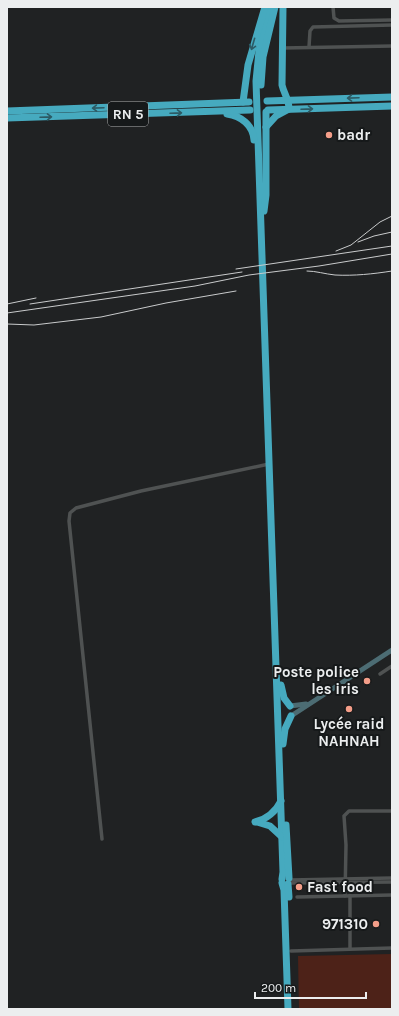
<svg xmlns="http://www.w3.org/2000/svg" width="399" height="1016" font-family="Karla,sans-serif">
<style>
.green{fill:#4d2218}
.lines{fill:none;stroke-linecap:round;stroke-linejoin:round}
.street{stroke:#4f5252;stroke-width:3.5}
.secondary{stroke:#4c6c73;stroke-width:5}
.highway{stroke:#46aabf;stroke-width:7}
.rail{stroke:#c9cbcc;stroke-width:1}
.oneway{stroke:#2c5a64}
.poi-dot{fill:#f49e89;stroke:#16191a;stroke-width:1.5}
.labels{text-anchor:middle;stroke-width:4;stroke-linejoin:round;paint-order:stroke}
.shield{fill:#16191a;stroke:#acaeaf;stroke-width:1}
.shield-label{font-size:14px;font-weight:bold;fill:#eceeef}
.poi-label{font-size:15px;font-weight:bold;fill:#eceeef;stroke:#16191a;text-anchor:start}
</style>
<rect width="100%" height="100%" fill="#202223"/>
<polygon class="green" points="392,954 392,1009 299,1009 298,956"/>
<g class="lines">
<g class="street">
<polyline points="333,7 334,18 339,21 392,20"/>
<polyline points="309,47 310,31 313,27 392,25"/>
<polyline points="283,48 392,46"/>
<polyline points="380,674 392,666"/>
<polyline points="102,839 69,521 70,513 76,508 141,491 269,464"/>
<polyline points="290,880 392,878"/>
<polyline points="289,883 392,882"/>
<polyline points="350,895 350,949"/>
<polyline points="345,896 346,845 344,816 349,811 392,811"/>
<polyline points="297,897 392,895"/>
<polyline points="291,951 392,948"/>
</g>
<g class="secondary">
<polyline points="290,706 306,704"/>
<polyline points="291,716 392,650"/>
</g>
<g class="highway">
<polyline points="270,7 259,51 256,81 283,872 282,879"/>
<polyline points="261,85 263,57 275,7"/>
<polyline points="267,101 392,97"/>
<polyline points="243,102 248,65 265,7"/>
<polyline points="268,110 392,106"/>
<polyline points="7,111 249,102"/>
<path d="M227,114C241,116 253,125 254,140"/>
<polyline points="7,118 250,110"/>
<path d="M266,127L276,116L289,109C289,99 284,94 282,85L283,7"/>
<polyline points="264,211 266,195 266,112"/>
<polyline points="281,685 284,698 290,706"/>
<polyline points="283,744 285,729 291,716"/>
<path d="M255,822C267,819 275,813 281,801"/>
<polyline points="257,822 270,826 282,837"/>
<polyline points="286,825 289,878"/>
<polyline points="282,883 284,890 288,1009"/>
<polyline points="288,884 289,897"/>
</g>
<g class="rail">
<polyline points="358,242 374,236 392,232"/>
<polyline points="336,251 351,245 380,222 392,216"/>
<polyline points="236,269 392,246"/>
<path d="M307,271C316,271 325,274 335,275C354,276 373,274 392,271"/>
<polyline points="7,304 36,298"/>
<polyline points="30,304 242,272"/>
<polyline points="7,313 195,286 249,275 319,266 392,254"/>
<polyline points="7,324 34,325 101,317 166,303 236,291"/>
</g>
</g>
<defs><path id="oneway-shaft" d="M-6 0H5M1.5-3L5.5 0L1.5 3" fill="none" stroke-width="1.6" stroke-linecap="round" stroke-linejoin="round"/></defs>
<g class="oneway">
<use href="#oneway-shaft" transform="translate(253 44) rotate(106)"/>
<use href="#oneway-shaft" transform="translate(353 98) rotate(178)"/>
<use href="#oneway-shaft" transform="translate(98 108) rotate(178)"/>
<use href="#oneway-shaft" transform="translate(307 109) rotate(-2)"/>
<use href="#oneway-shaft" transform="translate(176 113) rotate(-2)"/>
<use href="#oneway-shaft" transform="translate(46 117) rotate(-2)"/>
</g>
<g class="poi-dot">
<circle cx="329" cy="135" r="4"/>
<circle cx="367" cy="681" r="4"/>
<circle cx="349" cy="709" r="4"/>
<circle cx="299" cy="887" r="4"/>
<circle cx="376" cy="924" r="4"/>
</g>
<g class="labels">
<rect class="shield" x="108" y="102" width="40" height="24" rx="3"/>
<g class="shield-label">
<text x="128" y="119">RN 5</text>
</g>
<g class="poi-label">
<text x="337" y="140">badr</text>
<text x="359" y="677" text-anchor="end">Poste police<tspan x="359" dy="17">les iris</tspan></text>
<text x="349" y="729" text-anchor="middle">Lycée raid<tspan x="349" dy="17">NAHNAH</tspan></text>
<text x="307" y="892">Fast food</text>
<text x="368" y="929" text-anchor="end">971310</text>
</g>
</g>
<rect width="399" height="1016" fill="none" stroke="#eceeef" stroke-width="16"/>
<path d="M255 992v6h111v-6" fill="none" stroke="#eceeef" stroke-width="2"/>
<text x="261" y="992" font-size="12" fill="#eceeef" stroke="#16191a" stroke-width="3" paint-order="stroke">200 m</text>
</svg>
